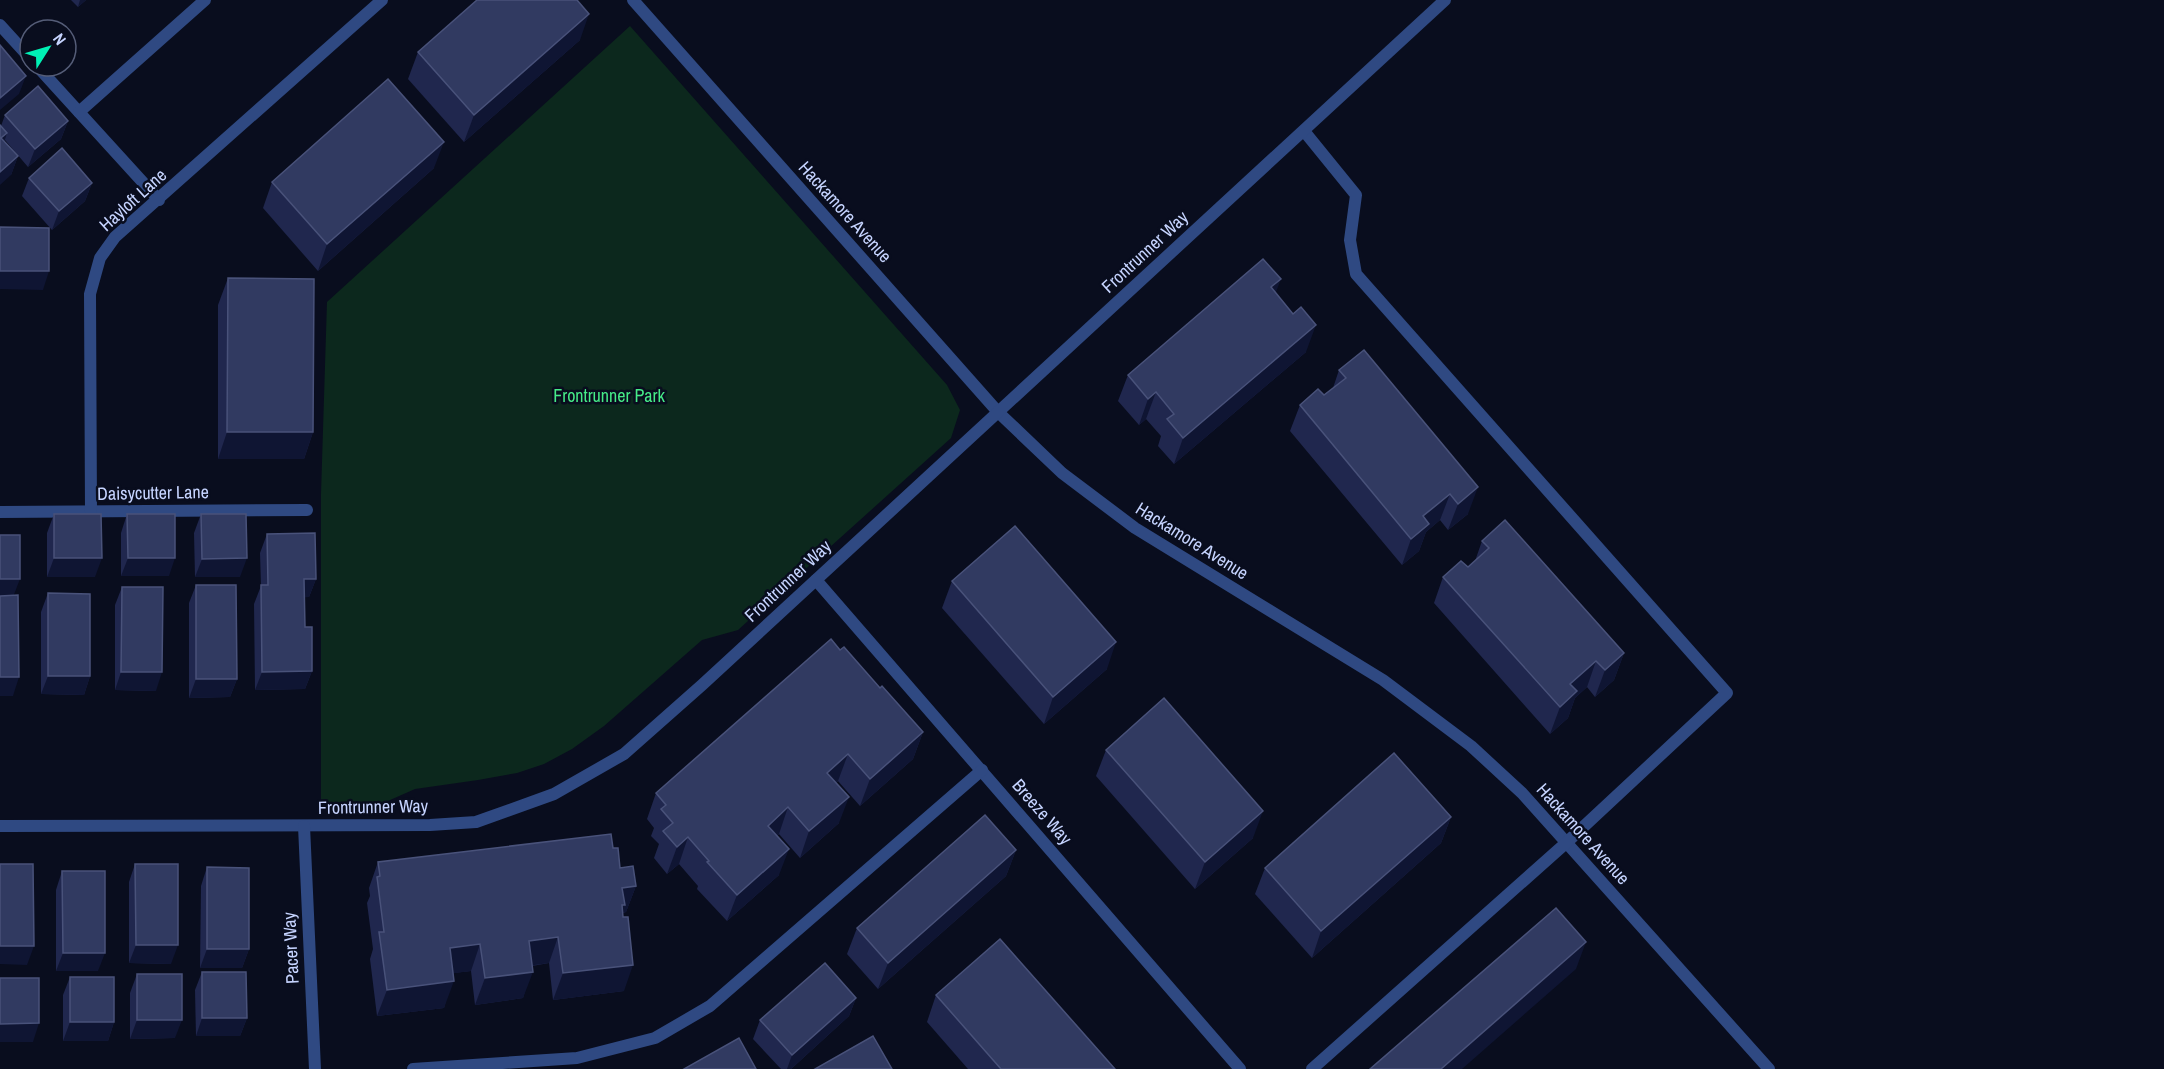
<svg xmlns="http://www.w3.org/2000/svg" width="2164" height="1069" font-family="'Archivo Narrow',sans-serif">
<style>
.green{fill:#0c281d}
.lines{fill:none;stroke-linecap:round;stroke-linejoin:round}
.lane{stroke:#2f4982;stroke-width:12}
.street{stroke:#2f4982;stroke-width:12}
.wall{fill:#20274e}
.shaded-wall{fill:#0f1533}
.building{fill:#313a61;stroke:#49527a;stroke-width:1.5}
.labels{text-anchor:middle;stroke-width:5;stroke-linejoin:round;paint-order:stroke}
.street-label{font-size:18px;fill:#c6d4ff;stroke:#090d1e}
.park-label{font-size:18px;fill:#46eb88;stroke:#090d1e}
</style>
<rect width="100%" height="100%" fill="#090d1e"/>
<polygon class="green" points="630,26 947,385 960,410 951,438 738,630 702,640 604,726 572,749 544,764 517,773 478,780 415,789 381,804 321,804 321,494 327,302"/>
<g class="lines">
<g class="lane">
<polyline points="0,25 30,58"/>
<polyline points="37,66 159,200"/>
<polyline points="79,112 205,0"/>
</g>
<g class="street">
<polyline points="633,0 998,412 1062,473 1135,528 1383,680 1471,746 1522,793 1769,1069"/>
<polyline points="1304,131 1356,195 1350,240 1356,274 1727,693 1566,843 1312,1069"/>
<polyline points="0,512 307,510"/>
<polyline points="91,512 90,294 100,258 115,237 382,0"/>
<polyline points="816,580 1240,1069"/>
<polyline points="0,826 430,825 476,822 554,794 624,754 702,685 1445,0"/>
<polyline points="304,826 315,1069"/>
<polyline points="413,1069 577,1058 655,1038 710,1006 982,770"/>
</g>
</g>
<g class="wall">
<polygon points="71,0 86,0 78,7"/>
<polygon points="580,40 464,142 408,79 418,52"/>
<polygon points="5,115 68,121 61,139 28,167 5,140 4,141 18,156 11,175 1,126"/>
<polygon points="434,168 318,271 263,208 272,182"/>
<polygon points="29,178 92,183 85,201 52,230 22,196"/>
<polygon points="228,278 313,432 304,459 218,459 218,305"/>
<polygon points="1275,292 1306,352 1174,464 1158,446 1161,436 1146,419 1139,425 1118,401 1128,375"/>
<polygon points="1339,370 1468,514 1448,530 1440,520 1426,532 1419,551 1402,565 1290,431 1300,405 1324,395 1333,388"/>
<polygon points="54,514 95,577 47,577 47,533"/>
<polygon points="127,514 169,576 121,576 121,533"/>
<polygon points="201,514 240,577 195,577 194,533"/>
<polygon points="267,534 316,579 309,597 305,597 305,627 312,671 305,689 255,690 254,604 261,586 260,553"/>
<polygon points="1482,541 1624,653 1614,680 1595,697 1587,687 1575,698 1568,718 1550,734 1434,603 1443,577 1468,567 1475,561"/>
<polygon points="952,581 1107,669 1044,724 942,608"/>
<polygon points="196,585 237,679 230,697 189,698 189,603"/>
<polygon points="122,587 156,691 115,690 115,605"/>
<polygon points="48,593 90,676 84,695 41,694 41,612"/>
<polygon points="840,650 880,688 923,732 913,759 860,806 838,781 836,783 839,823 800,858 779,834 777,836 779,875 727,921 697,889 698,886 679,864 667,874 654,858 659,844 651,836 654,828 647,819 656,793"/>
<polygon points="1106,750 1253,838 1195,889 1096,776"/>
<polygon points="1451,817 1441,843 1312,958 1255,894 1265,868"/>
<polygon points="613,848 620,868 636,886 626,912 623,913 624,991 553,1000 549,963 532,966 523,998 475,1005 471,971 453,973 444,1008 377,1016 370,959 373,949 367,903 370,896 369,888 378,862"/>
<polygon points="1016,850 1006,876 878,989 847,954 857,928"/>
<polygon points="135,864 171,964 129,963 129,882"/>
<polygon points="207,867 249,949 242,968 200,968 201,886"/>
<polygon points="62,871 98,971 56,971 56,890"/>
<polygon points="202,972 247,1018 240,1036 196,1036 195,990"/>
<polygon points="137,974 175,1038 130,1039 130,993"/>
<polygon points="70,977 114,1022 108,1041 63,1041 63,995"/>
<polygon points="936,995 1115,1069 968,1069 927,1022"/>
<polygon points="856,998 849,1016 791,1069 781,1069 753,1039 760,1020"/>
</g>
<g class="shaded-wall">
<polygon points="80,0 86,0 78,7"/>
<polygon points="589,14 580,40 464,142 474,115"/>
<polygon points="26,76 19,94 0,110 0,98"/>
<polygon points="68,121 61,139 28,167 35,149"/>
<polygon points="7,133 1,152 1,138"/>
<polygon points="444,142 434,168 318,271 327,244"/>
<polygon points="18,156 11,175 0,185 0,172"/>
<polygon points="92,183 85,201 52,230 59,211"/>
<polygon points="0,271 49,271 43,290 0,289"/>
<polygon points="1281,279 1271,305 1271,287"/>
<polygon points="1316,325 1306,352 1174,464 1183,438"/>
<polygon points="1156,392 1146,419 1139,425 1148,399"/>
<polygon points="227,432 313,432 304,459 218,459"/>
<polygon points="1478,487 1468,514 1448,530 1458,504"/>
<polygon points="1450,494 1440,520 1426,532 1419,551 1402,565 1411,539 1423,516"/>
<polygon points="54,558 102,558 95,577 47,577"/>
<polygon points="128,558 175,558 169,576 121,576"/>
<polygon points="247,558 240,577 195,577 202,559"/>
<polygon points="0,579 20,579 13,597 0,597"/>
<polygon points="304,579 316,579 309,597 298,598"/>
<polygon points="1116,642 1107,669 1044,724 1053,697"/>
<polygon points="1624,653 1614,680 1595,697 1605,670"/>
<polygon points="1596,661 1587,687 1575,698 1568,718 1550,734 1560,707 1570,684"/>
<polygon points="312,671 305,689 255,690 262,672"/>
<polygon points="121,672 162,672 156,691 115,690"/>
<polygon points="48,676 90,676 84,695 41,694"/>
<polygon points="0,677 19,677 13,696 0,696"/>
<polygon points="196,679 237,679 230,697 189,698"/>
<polygon points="923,732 913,759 860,806 870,779"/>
<polygon points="848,754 838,781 818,799 827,773"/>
<polygon points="849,797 839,823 800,858 809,831"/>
<polygon points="788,807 779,834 758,852 768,826"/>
<polygon points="1263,811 1253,838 1195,889 1205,862"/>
<polygon points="1451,817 1441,843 1312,958 1321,931"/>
<polygon points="688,837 679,864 667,874 677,847"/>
<polygon points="789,849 779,875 727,921 737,895"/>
<polygon points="1016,850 1006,876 878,989 888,963"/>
<polygon points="636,886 626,912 622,913 622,888"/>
<polygon points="558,937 549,963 520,967 529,941"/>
<polygon points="1586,942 1576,969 1462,1069 1441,1069"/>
<polygon points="480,944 471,971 440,975 450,948"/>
<polygon points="136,945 178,945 171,964 129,963"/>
<polygon points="0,946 34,946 27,965 0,964"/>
<polygon points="207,949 249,949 242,968 200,968"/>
<polygon points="63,953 105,953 98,971 56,971"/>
<polygon points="633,965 624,991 553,1000 563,973"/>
<polygon points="533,972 523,998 475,1005 485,978"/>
<polygon points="454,981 444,1008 377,1016 387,990"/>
<polygon points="856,998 849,1016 791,1069 787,1069 792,1055"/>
<polygon points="202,1018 247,1018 240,1036 196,1036"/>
<polygon points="137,1020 182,1020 175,1038 130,1039"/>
<polygon points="70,1022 114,1022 108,1041 63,1041"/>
<polygon points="39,1023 33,1042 0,1042 0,1024"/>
</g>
<g class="building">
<polygon points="477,0 577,0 589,14 474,115 418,52"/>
<polygon points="0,45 26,76 0,98"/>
<polygon points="388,79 444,142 327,244 272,182"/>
<polygon points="38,86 68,121 35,149 5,115"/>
<polygon points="0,125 7,133 1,138 18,156 0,172"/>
<polygon points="62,148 92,183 59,211 29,178"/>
<polygon points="0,227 49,228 49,271 0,271"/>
<polygon points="1263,259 1281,279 1271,287 1293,314 1301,307 1316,325 1183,438 1167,419 1174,414 1156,392 1148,399 1128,375"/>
<polygon points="228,278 314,279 313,432 227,432"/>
<polygon points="1364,350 1478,487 1458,504 1450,494 1423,516 1429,524 1411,539 1300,405 1318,389 1324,395 1346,378 1339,370"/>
<polygon points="54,514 101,514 102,558 54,558"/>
<polygon points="127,514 175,514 175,558 128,558"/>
<polygon points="201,514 246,514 247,558 202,559"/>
<polygon points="1505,520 1624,653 1605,670 1596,661 1570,684 1577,691 1560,707 1443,577 1461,561 1468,567 1489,548 1482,541"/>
<polygon points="1015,526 1116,642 1053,697 952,581"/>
<polygon points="315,533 316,579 304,579 305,627 312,627 312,671 262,672 261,585 268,585 267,534"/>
<rect x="0" y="535" width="20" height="44"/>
<polygon points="196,585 236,585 237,679 196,679"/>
<polygon points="122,587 163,587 162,672 121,672"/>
<polygon points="48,593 90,594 90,676 48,676"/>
<polygon points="18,595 19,677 0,677 0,596"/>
<polygon points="831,639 840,650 844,647 880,688 882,686 923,732 870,779 848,754 827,773 849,797 809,831 788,807 768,826 789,849 737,895 707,862 709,861 688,837 677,847 663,831 673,823 661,809 666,805 656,793"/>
<polygon points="1164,698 1263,811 1205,862 1106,750"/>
<polygon points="1394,753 1451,817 1321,931 1265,868"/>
<polygon points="985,815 1016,850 888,963 857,928"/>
<polygon points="611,834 613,848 618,848 620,868 633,866 636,886 622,888 625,905 622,905 623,917 628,917 633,965 563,973 558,937 529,941 533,972 485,978 480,944 450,948 454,981 387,990 379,932 384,932 377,877 380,876 378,862"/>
<polygon points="0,864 33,864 34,946 0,946"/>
<polygon points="135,864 178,864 178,945 136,945"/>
<polygon points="207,867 249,868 249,949 207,949"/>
<polygon points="62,871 105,871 105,953 63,953"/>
<polygon points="1556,908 1586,942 1441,1069 1370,1069"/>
<polygon points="1000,939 1115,1069 1001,1069 936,995"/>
<polygon points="825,963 856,998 792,1055 760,1020"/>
<polygon points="202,972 246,972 247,1018 202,1018"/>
<rect x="137" y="974" width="45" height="46"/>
<rect x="70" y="977" width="44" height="45"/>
<polygon points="0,978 39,978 39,1023 0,1024"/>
<polygon points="873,1036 892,1069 815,1069"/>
<polygon points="739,1038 756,1069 684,1069"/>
</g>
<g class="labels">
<g class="street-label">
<text transform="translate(133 200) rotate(-42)" y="6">Hayloft Lane</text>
<text transform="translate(845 212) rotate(48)" y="6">Hackamore Avenue</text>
<text transform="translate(1145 252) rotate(-43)" y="6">Frontrunner Way</text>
<text transform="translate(153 493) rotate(-1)" y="6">Daisycutter Lane</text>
<text transform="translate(1192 541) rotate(32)" y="6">Hackamore Avenue</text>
<text transform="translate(788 581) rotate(-43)" y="6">Frontrunner Way</text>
<text transform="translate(373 807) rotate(-1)" y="6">Frontrunner Way</text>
<text transform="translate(1042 812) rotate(49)" y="6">Breeze Way</text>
<text transform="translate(1583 834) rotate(48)" y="6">Hackamore Avenue</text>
<text transform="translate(291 948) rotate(-93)" y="6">Pacer Way</text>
</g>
<g class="park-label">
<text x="609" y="402">Frontrunner Park</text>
</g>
</g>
<g transform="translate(48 48) rotate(53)"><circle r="28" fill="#090d1e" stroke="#555d78" stroke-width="1.5"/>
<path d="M0-4.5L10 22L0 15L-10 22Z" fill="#00f1b5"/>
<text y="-9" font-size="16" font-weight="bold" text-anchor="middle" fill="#c6d4ff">N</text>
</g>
</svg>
